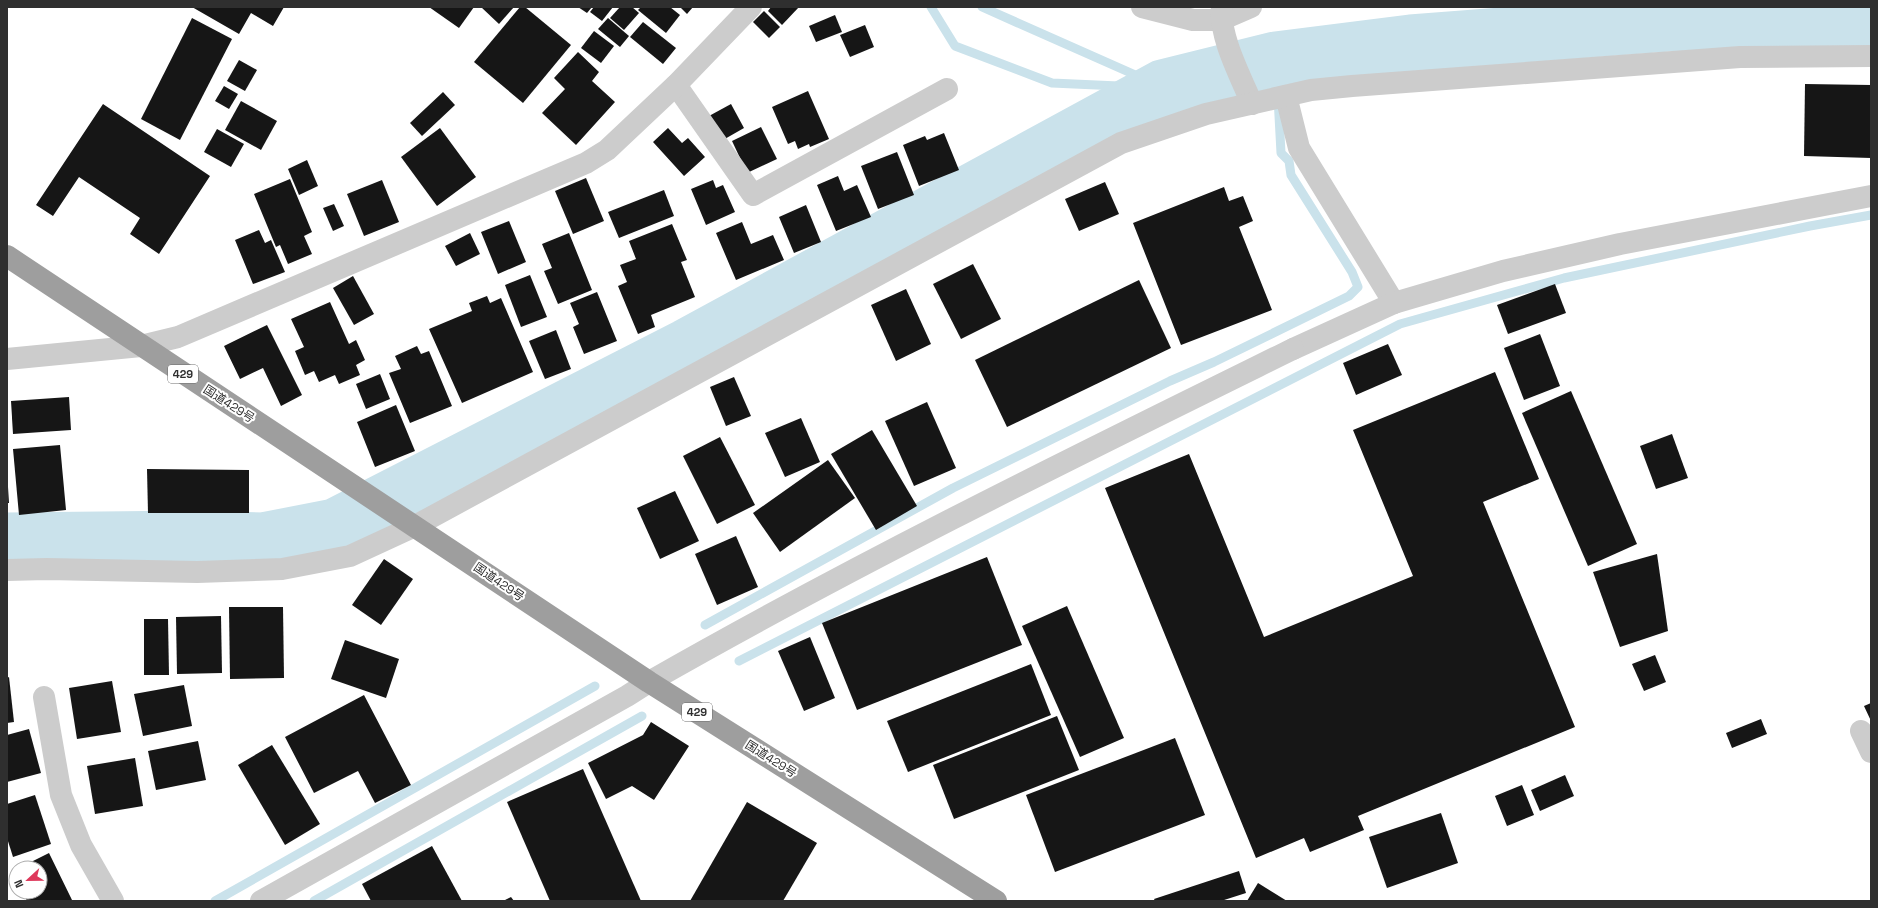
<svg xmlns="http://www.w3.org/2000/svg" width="1878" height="908" font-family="'Space Grotesk','Noto Sans JP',sans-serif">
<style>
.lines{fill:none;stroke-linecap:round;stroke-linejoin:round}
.stream{stroke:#cae2eb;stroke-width:9}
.river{stroke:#cae2eb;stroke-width:57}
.building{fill:#161616}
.minor{stroke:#ccc;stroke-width:22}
.tertiary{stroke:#ccc;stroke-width:22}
.trunk{stroke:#9e9e9e;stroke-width:22}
.labels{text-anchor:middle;stroke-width:4;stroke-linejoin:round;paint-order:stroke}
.shield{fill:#fff;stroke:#6d6d6d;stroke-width:1}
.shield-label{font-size:11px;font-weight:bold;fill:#2f2f2f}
.street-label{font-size:12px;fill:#2f2f2f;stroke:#fff}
</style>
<rect width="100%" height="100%" fill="#fff"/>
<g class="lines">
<g class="stream">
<polyline points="931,7 955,46 1052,83 1163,88"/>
<polyline points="982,7 1158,85"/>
<polyline points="1806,7 1811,20"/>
<polyline points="705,625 953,488 1170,381 1214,362 1349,296 1358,287 1352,272 1291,175 1289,161 1281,153 1276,60"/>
<polyline points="739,661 1400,324 1564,278 1810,226 1871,215"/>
<polyline points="215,901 595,686"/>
<polyline points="314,901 642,716"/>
</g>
<polyline class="river" points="7,541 194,539 263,541 335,527 687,347 1163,88 1276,60 1411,43 1668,23 1871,19"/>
</g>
<g class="building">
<polygon points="192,7 284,7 273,26 251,13 239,34"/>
<polygon points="429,7 474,7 459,28"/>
<polygon points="481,7 514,7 499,24"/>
<polygon points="520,7 525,7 571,45 523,103 474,62"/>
<polygon points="578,7 592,7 587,13"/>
<polygon points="594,7 613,7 602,21 590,12"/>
<polygon points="620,7 632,7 639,13 624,30 610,18"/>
<polygon points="641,7 670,7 680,15 666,33 638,10"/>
<polygon points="680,7 693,7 687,14"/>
<polygon points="771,7 799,7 782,25 768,11"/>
<polygon points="764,11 780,27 769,38 753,22"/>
<polygon points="835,15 842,32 816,42 809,26"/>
<polygon points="192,18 232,39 180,140 141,119"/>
<polygon points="608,18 629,36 620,47 598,29"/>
<polygon points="643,22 676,48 663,64 630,37"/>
<polygon points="865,25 874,47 850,57 840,35"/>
<polygon points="594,31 614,46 601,63 581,48"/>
<polygon points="578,52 599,72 592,81 615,102 576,145 542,113 565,89 554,78"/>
<polygon points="239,60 257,70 245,91 227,81"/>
<polygon points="1805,84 1871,85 1871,158 1804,156"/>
<polygon points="224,86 238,94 229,109 215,101"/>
<polygon points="808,91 829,139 810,147 809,144 798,149 795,141 788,144 772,107"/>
<polygon points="443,92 455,105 422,136 410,123"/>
<polygon points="241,101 277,121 261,150 225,130"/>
<polygon points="103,104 210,176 159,254 130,234 140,218 79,177 53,216 36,205"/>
<polygon points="731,104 744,128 723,140 709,116"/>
<polygon points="761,127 777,159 747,173 732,141"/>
<polygon points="440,128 476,177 437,206 401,157"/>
<polygon points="668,128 682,143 688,138 705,157 684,176 653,142"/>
<polygon points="217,129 244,144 231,167 204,152"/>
<polygon points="944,133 959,170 919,186 903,145 925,136 927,140"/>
<polygon points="897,152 914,195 878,209 861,166"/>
<polygon points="307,160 318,186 299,195 288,169"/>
<polygon points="838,176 844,191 857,185 871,217 836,231 817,185"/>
<polygon points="586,178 604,221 573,234 555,191"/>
<polygon points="290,179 312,232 304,236 312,254 288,264 280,245 276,247 254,194"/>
<polygon points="382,180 399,222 364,236 347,194"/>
<polygon points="713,180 716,188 723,185 735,212 706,225 691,189"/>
<polygon points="1105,182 1119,214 1079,231 1065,199"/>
<polygon points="1224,187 1229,201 1243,196 1253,221 1239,227 1272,310 1181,345 1133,223"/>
<polygon points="664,190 674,216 619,238 608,212"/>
<polygon points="334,204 344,226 333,231 323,208"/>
<polygon points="806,205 821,242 794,253 779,217"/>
<polygon points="509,221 526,262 498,274 481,232"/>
<polygon points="742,222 751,244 773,235 784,260 736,280 716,233"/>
<polygon points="672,224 687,260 681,262 695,297 651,315 655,327 638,334 618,286 627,282 620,265 636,259 629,241"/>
<polygon points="259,230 265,243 271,240 285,272 253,284 235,240"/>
<polygon points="470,233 480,254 456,266 445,246"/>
<polygon points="569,233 592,290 558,304 544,271 552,268 542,244"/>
<polygon points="973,264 1001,319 961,339 933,284"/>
<polygon points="530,275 547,317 521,327 505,285"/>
<polygon points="353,276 374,314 354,325 333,288"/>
<polygon points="1139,280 1171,348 1007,427 975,360"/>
<polygon points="1555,284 1566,313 1508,334 1497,305"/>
<polygon points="906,289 931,344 896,361 871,305"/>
<polygon points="597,292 617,341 584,354 573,327 579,324 570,303"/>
<polygon points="487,296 490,303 501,298 533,372 462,403 429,329 472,311 469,303"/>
<polygon points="330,302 349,344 356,340 365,360 356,365 360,375 339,384 335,375 319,382 314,371 305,375 295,351 304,347 291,319"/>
<polygon points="267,325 302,395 281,406 263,368 240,379 224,346"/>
<polygon points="556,330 571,369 545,379 529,341"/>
<polygon points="1540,334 1560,386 1524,400 1504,348"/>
<polygon points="1388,344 1402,375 1356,395 1343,363"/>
<polygon points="417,346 421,354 429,351 452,406 410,423 389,373 401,369 395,356"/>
<polygon points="1495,372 1539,479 1483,502 1575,727 1358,816 1364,830 1310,852 1304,838 1256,858 1105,488 1189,454 1264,637 1413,576 1353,430"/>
<polygon points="380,374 390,399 366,409 356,384"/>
<polygon points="734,377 751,416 726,426 710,387"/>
<polygon points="1571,391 1637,544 1588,566 1522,413"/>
<polygon points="69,397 71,430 13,434 11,401"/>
<polygon points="927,402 956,468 914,486 885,421"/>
<polygon points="396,405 415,451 375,467 357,422"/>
<polygon points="801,418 820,462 785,477 765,433"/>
<polygon points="872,430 917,506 876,530 831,454"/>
<polygon points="1672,434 1688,478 1656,489 1640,446"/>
<polygon points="720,437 755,505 717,524 683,456"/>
<polygon points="60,445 66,510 19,515 13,449"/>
<polygon points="828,460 855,498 780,552 753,513"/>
<polygon points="147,469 249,470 249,513 148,513"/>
<polygon points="7,487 8,487 9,503 7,503"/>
<polygon points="675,491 699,541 660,559 637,508"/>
<polygon points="736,536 758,587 717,605 695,554"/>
<polygon points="1657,554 1668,631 1620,647 1593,572"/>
<polygon points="987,557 1022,645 857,710 822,623"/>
<polygon points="384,559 413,579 381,625 352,605"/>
<polygon points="1067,606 1124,738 1080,757 1022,626"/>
<polygon points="229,607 283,607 284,678 230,679"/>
<polygon points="221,616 222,673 177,674 176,617"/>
<polygon points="144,619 168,619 169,675 144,675"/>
<polygon points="810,637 835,698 804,711 778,651"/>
<polygon points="345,640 399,659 386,698 331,679"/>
<polygon points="1655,655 1666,682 1644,691 1632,664"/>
<polygon points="1031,664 1051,715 908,772 887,721"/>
<polygon points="9,677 14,722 7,723 7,678"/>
<polygon points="112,681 121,732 77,739 69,688"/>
<polygon points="184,685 192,726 143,736 134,694"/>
<polygon points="364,695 411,785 375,803 358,771 314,793 285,737"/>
<polygon points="1871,703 1871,721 1864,706"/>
<polygon points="1057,716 1079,770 954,819 933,765"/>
<polygon points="1761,719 1767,734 1732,748 1726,733"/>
<polygon points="651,722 689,746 654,800 632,786 606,799 588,763 643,735"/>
<polygon points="29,729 41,773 7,782 7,735"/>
<polygon points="1175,738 1205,815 1055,872 1026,795"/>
<polygon points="198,741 206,780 156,790 148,751"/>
<polygon points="272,745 320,824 285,845 238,765"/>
<polygon points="135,758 143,806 95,814 87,766"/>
<polygon points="583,769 641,901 550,901 507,802"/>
<polygon points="1565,775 1574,796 1540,811 1531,790"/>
<polygon points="1522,785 1534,815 1507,826 1495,796"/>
<polygon points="35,795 51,844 13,857 7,838 7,804"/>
<polygon points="747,802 817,843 783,901 690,901"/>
<polygon points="1441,813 1458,863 1387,888 1369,837"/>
<polygon points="432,846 462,901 371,901 362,884"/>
<polygon points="49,853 72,900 27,901 23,892 40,892 40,868 19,868"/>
<polygon points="16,869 16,878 13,871"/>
<polygon points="1239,871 1246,893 1221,901 1155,901 1154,899"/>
<polygon points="1258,883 1287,901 1247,901"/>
<polygon points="511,897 514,901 503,901"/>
</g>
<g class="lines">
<g class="minor">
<polyline points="1142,7 1193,20 1221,20 1251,7"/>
<path d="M1222,7C1219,37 1240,75 1252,104"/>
<polyline points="676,85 753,195 947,89"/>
<polyline points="1286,96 1299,148 1394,303"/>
<polyline points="1293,349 1394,303 1503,271 1620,244 1871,196"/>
<polyline points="7,359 141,346 178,337 586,163 607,150 676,85 751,7"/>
<polyline points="7,570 47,569 197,572 282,569 350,556 415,526 1121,143 1206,114 1311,90 1352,86 1740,57 1871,56"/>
<polyline points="44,697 61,795 81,845 113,901"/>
<polyline points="1861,731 1871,752"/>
<polyline points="261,901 627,696 649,682"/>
</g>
<path class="tertiary" d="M649,682C859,562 1076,456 1293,349"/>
<polyline class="trunk" points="7,256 649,682 996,901"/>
</g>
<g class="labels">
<g class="shield">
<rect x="168" y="365" width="30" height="18" rx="3"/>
<rect x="682" y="703" width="30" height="18" rx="3"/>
</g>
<g class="shield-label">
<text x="183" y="378">429</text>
<text x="697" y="716">429</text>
</g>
<g class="street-label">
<text transform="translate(229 404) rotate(33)" y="4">国道429号</text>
<text transform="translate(499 582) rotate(34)" y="4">国道429号</text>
<text transform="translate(771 759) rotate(32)" y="4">国道429号</text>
</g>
</g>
<rect width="1878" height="908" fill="none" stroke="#2f2f2f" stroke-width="16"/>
<g transform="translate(28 880) rotate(248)"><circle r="19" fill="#ffffff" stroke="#acacac"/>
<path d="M0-3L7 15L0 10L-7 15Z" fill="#de385b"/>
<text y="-6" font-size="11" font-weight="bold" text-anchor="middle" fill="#2f2f2f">N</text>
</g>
</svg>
